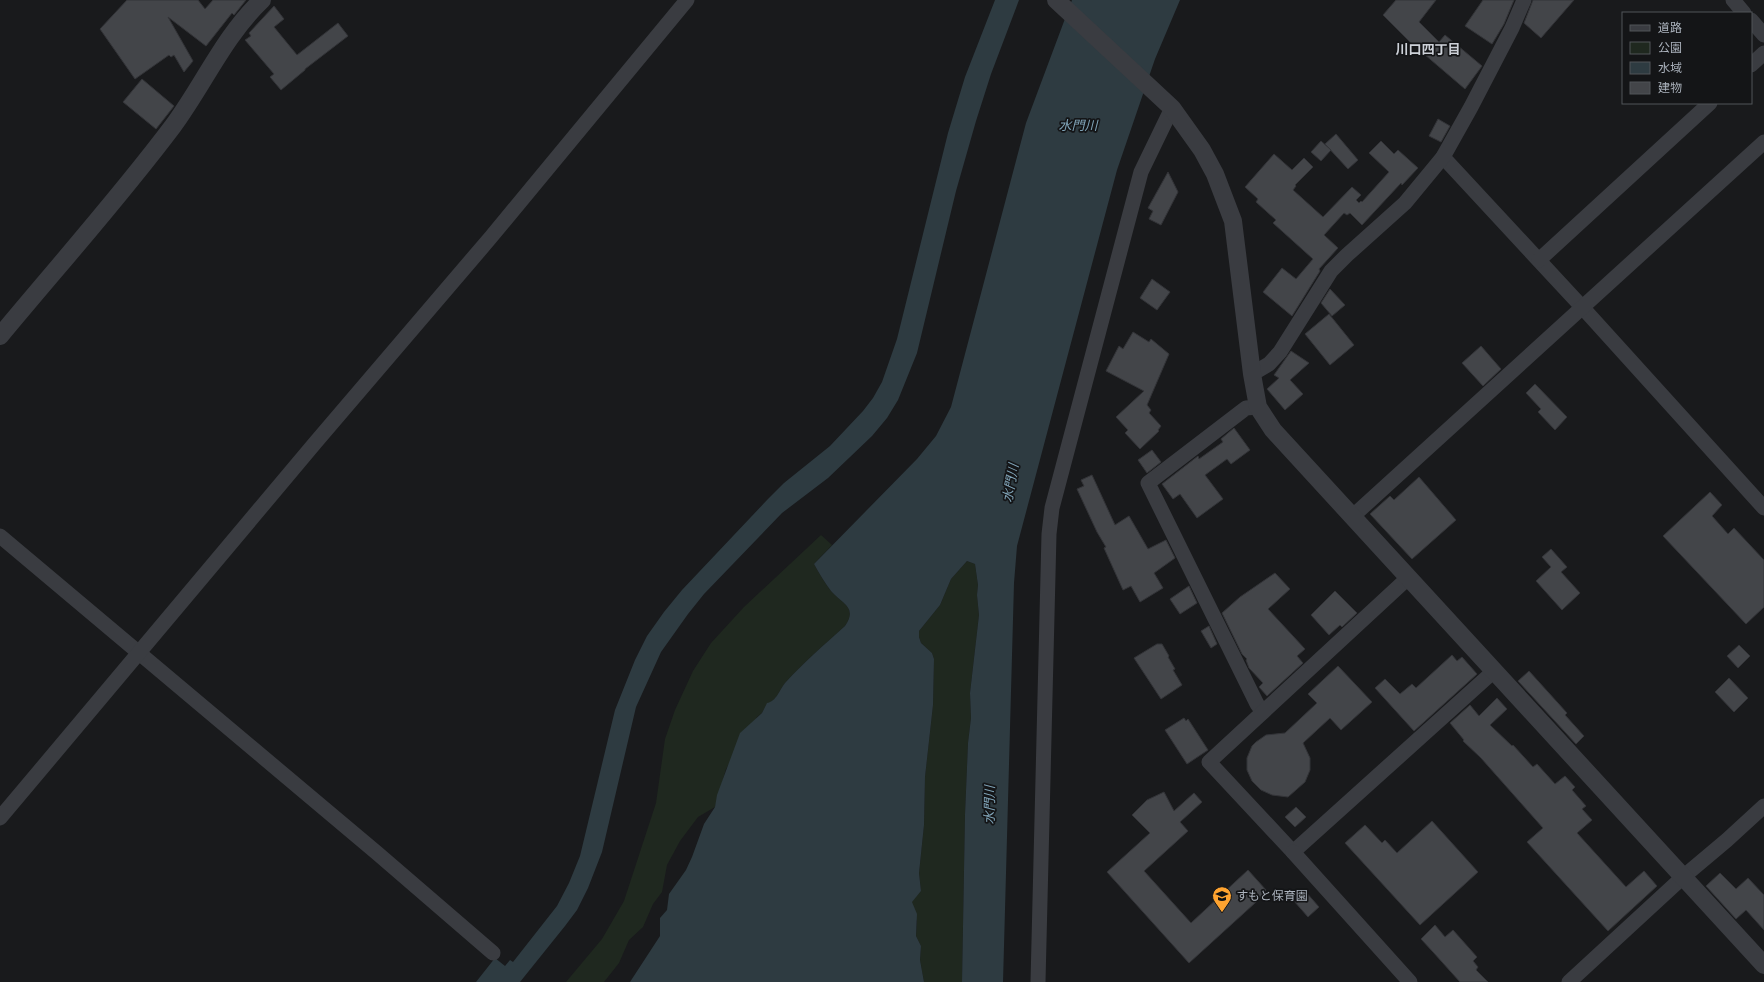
<svg xmlns="http://www.w3.org/2000/svg" width="1764" height="982" font-family="'Nunito Sans','Noto Sans JP',sans-serif">
<style>
.green{fill:#1f281f}
.water{fill:#2e3b41}
.building{fill:#434549;stroke:#333438}
.lines{fill:none;stroke-linecap:round;stroke-linejoin:round}
.minor{stroke:#3a3c41;stroke-width:15}
.tertiary{stroke:#3a3c41;stroke-width:18}
.labels{text-anchor:middle;stroke-width:3.5;stroke-linejoin:round;paint-order:stroke}
.poi-label{font-size:12px;fill:#abb2bc;stroke:#141517;text-anchor:start}
.neighbourhood-label{font-size:13px;font-weight:bold;fill:#cdd1d8;stroke:#141517}
.water-label{font-size:13px;font-style:italic;fill:#81a5b9;stroke:#141517}
</style>
<rect width="100%" height="100%" fill="#191a1c"/>
<g class="green">
<path d="M821,535L832,545L814,564C819,573 825,583 831,591C842,604 858,607 845,626C824,645 804,662 785,683C780,689 776,702 767,704L762,713L757,717L726,769L715,807L698,817L680,841L667,865L662,892L653,904L643,927L629,940L619,963L604,982H566L602,939L624,901L656,803L665,739L675,710L693,671L711,643L744,607Z"/>
<polygon points="967,561 975,564 978,585 977,595 979,615 970,693 971,718 968,743 965,815 962,982 924,982 920,960 921,946 916,936 917,921 911,902 921,891 919,873 924,825 925,777 933,705 934,659 932,653 921,643 919,637 919,631 940,605 951,579"/>
</g>
<g class="water">
<polygon points="995,0 1019,0 991,74 976,121 956,191 917,353 898,400 887,418 872,436 828,478 782,513 704,594 688,614 661,652 636,707 602,852 588,888 577,910 565,926 520,982 476,982 495,958 505,966 510,960 513,962 557,906 569,883 580,856 615,710 635,660 647,636 664,612 682,590 768,499 784,483 830,446 863,411 873,398 882,382 897,339 948,133 965,77"/>
<path d="M1072,0H1180L1155,59L1117,170L1017,546L1014,583L1003,982H962L965,815L968,743L971,718L970,693L979,615L977,595L978,585L975,564L967,561L951,579L940,605L919,631V637L921,643L932,653L934,659L933,705L925,777L924,825L919,873L921,891L912,902L917,914L916,936L921,946L920,960L924,982H630L660,936V918L667,910L669,894L686,870L692,857L704,824L715,807L717,795L740,733L762,713L767,703C776,702 780,689 785,683C804,662 824,645 845,626C858,607 842,604 831,591C825,583 819,573 814,564L917,459L936,436L951,407L1026,123Z"/>
</g>
<g class="building">
<polygon points="127,0 198,0 205,9 213,0 246,0 234,15 232,13 206,46 168,17 193,61 184,72 174,55 171,57 169,55 135,79 100,29"/>
<polygon points="1396,0 1436,0 1419,22 1439,42 1445,35 1482,66 1465,89 1410,42 1383,15"/>
<polygon points="1483,0 1514,0 1504,24 1492,44 1465,26"/>
<polygon points="1533,0 1574,0 1541,38 1524,23"/>
<polygon points="274,6 284,19 274,27 297,55 338,23 348,36 305,69 305,70 281,90 270,77 274,74 245,40 251,36 249,33"/>
<polygon points="142,79 174,106 156,129 123,102"/>
<polygon points="1438,119 1450,126 1441,142 1429,136"/>
<polygon points="1336,134 1358,160 1348,169 1325,144"/>
<polygon points="1321,141 1331,150 1321,161 1311,152"/>
<polygon points="1381,141 1394,154 1398,150 1418,168 1402,185 1401,183 1362,225 1350,213 1347,215 1344,213 1324,235 1338,248 1319,269 1320,271 1292,316 1263,292 1282,268 1296,279 1313,259 1273,223 1276,220 1256,202 1258,199 1245,187 1274,154 1292,170 1304,158 1313,167 1295,185 1296,186 1293,190 1323,217 1352,187 1361,195 1356,200 1359,203 1361,201 1362,202 1389,172 1369,153"/>
<polygon points="1168,172 1178,192 1161,225 1149,219 1153,211 1148,208"/>
<polygon points="1152,279 1170,292 1157,310 1140,298"/>
<polygon points="1330,289 1345,305 1332,316 1321,303"/>
<polygon points="1329,314 1354,345 1330,365 1305,334"/>
<polygon points="1133,332 1149,342 1151,339 1169,354 1147,405 1151,410 1149,413 1161,426 1158,430 1159,431 1140,449 1125,433 1128,430 1116,417 1144,391 1106,371 1119,346 1123,349"/>
<polygon points="1481,346 1501,369 1483,386 1462,363"/>
<polygon points="1291,351 1309,363 1290,380 1303,394 1285,410 1267,389 1279,378 1274,375"/>
<polygon points="1535,384 1567,417 1555,430 1538,412 1541,409 1526,393"/>
<polygon points="1234,428 1250,450 1231,464 1227,459 1205,475 1223,499 1197,518 1180,494 1173,499 1162,484 1198,456 1199,459 1223,442 1221,439"/>
<polygon points="1152,450 1161,462 1147,473 1138,460"/>
<polygon points="1092,475 1115,525 1129,516 1148,549 1166,540 1175,558 1154,573 1163,588 1140,602 1131,586 1123,590 1104,548 1106,547 1097,532 1077,489 1084,486 1081,480"/>
<polygon points="1419,477 1456,520 1412,559 1370,514 1390,496 1394,500"/>
<polygon points="1710,492 1722,505 1712,516 1728,534 1734,528 1764,560 1764,607 1746,624 1663,536"/>
<polygon points="1551,549 1567,567 1561,572 1580,593 1562,610 1536,581 1551,567 1542,557"/>
<polygon points="1275,573 1290,589 1268,609 1305,649 1297,656 1303,663 1267,696 1259,687 1263,683 1249,668 1246,660 1247,659 1242,654 1222,613 1240,597"/>
<polygon points="1189,586 1197,603 1180,614 1170,599"/>
<polygon points="1335,591 1357,613 1342,627 1340,625 1329,635 1311,615"/>
<polygon points="1209,626 1217,644 1211,648 1201,631"/>
<polygon points="1157,644 1162,644 1169,656 1168,657 1175,669 1173,670 1182,685 1161,699 1134,658"/>
<polygon points="1739,645 1750,656 1738,668 1727,656"/>
<polygon points="1452,655 1457,661 1462,657 1477,674 1414,731 1375,688 1385,679 1400,694 1412,684 1416,688"/>
<polygon points="1338,666 1372,702 1341,730 1330,718 1303,743 1310,758 1310,770 1305,782 1288,797 1272,795 1261,790 1252,781 1247,770 1247,758 1252,746 1256,742 1266,735 1285,733 1317,703 1308,694"/>
<polygon points="1529,671 1567,713 1565,715 1584,736 1576,744 1518,681"/>
<polygon points="1729,678 1748,698 1734,712 1715,692"/>
<polygon points="1497,698 1507,709 1490,725 1512,746 1513,745 1533,767 1537,764 1555,784 1565,776 1575,787 1572,790 1586,806 1582,809 1592,820 1577,833 1626,887 1644,871 1657,886 1608,931 1527,842 1543,828 1481,758 1463,741 1464,740 1450,723 1470,705 1479,716"/>
<polygon points="1184,718 1186,721 1188,719 1208,750 1187,764 1165,730"/>
<polygon points="1164,792 1174,811 1194,793 1202,802 1180,822 1188,831 1144,871 1191,923 1248,870 1266,890 1264,892 1266,893 1189,963 1107,872 1150,833 1132,815 1147,800"/>
<polygon points="1296,807 1306,817 1295,827 1285,817"/>
<polygon points="1432,821 1478,872 1420,925 1345,843 1365,825 1382,843 1385,840 1397,853"/>
<polygon points="1720,873 1736,889 1748,878 1764,895 1764,930 1746,910 1736,919 1706,886"/>
<polygon points="1305,891 1319,907 1308,917 1294,901"/>
<polygon points="1435,925 1445,937 1453,930 1477,957 1473,961 1478,967 1476,970 1488,982 1460,982 1433,952 1421,939"/>
</g>
<g class="lines">
<g class="minor">
<polyline points="1733,0 1744,13"/>
<polyline points="1751,20 1764,35"/>
<polyline points="1751,65 1764,53"/>
<polyline points="1443,157 1583,308 1764,508"/>
<polyline points="1539,260 1710,103"/>
<polyline points="1252,374 1269,364 1280,352 1331,271 1347,255 1405,203 1443,157 1471,107 1512,28 1524,0"/>
<polyline points="1258,407 1246,408 1148,483 1257,704 1263,712"/>
<polyline points="1353,516 1764,142"/>
<polyline points="0,536 377,853 493,953"/>
<polyline points="1409,577 1209,762 1293,852 1494,671"/>
<polyline points="0,818 315,443 491,237 687,0"/>
<polyline points="1293,852 1410,982"/>
<polyline points="1038,982 1049,534 1052,508 1141,172 1172,108"/>
<polyline points="1569,982 1683,877 1727,840 1764,806"/>
</g>
<g class="tertiary">
<polyline points="1056,0 1172,108 1202,150 1215,174 1233,221 1252,374 1258,407 1273,430 1764,965"/>
<path d="M0,336C58,266 119,198 173,126C204,84 224,36 262,0"/>
</g>
</g>
<defs>
<g id="school-pin" transform="scale(1)"><path d="M0 17L-7.5 6A9.5 9.5 0 1 1 7.5 6Z" fill="#fea330" stroke="#141517"/><path d="M0-5L7-2L0 1L-7-2ZM-4 1L0 2.5L4 1V4Q0 6-4 4Z" fill="#111"/></g>
</defs>
<g fill-rule="evenodd">
<use href="#school-pin" x="1222" y="896"/>
</g>
<g class="labels">
<g class="poi-label">
<text x="1236" y="900">すもと保育園</text>
</g>
<g class="neighbourhood-label">
<text x="1428" y="54">川口四丁目</text>
</g>
<g class="water-label">
<text x="1078" y="130">水門川</text>
<text transform="translate(1010 483) rotate(-80)" y="5">水門川</text>
<text transform="translate(989 805) rotate(-89)" y="5">水門川</text>
</g>
</g>
<rect x="1622" y="12" width="130" height="92" fill="#141517" stroke="#505459"/>
<rect x="1630" y="25" width="20" height="6" fill="#3a3c41" stroke="#505459"/>
<text x="1658" y="32" font-size="12" fill="#abb2bc">道路</text>
<rect x="1630" y="42" width="20" height="12" fill="#1f281f" stroke="#505459"/>
<text x="1658" y="52" font-size="12" fill="#abb2bc">公園</text>
<rect x="1630" y="62" width="20" height="12" fill="#2e3b41" stroke="#505459"/>
<text x="1658" y="72" font-size="12" fill="#abb2bc">水域</text>
<rect x="1630" y="82" width="20" height="12" fill="#434549" stroke="#505459"/>
<text x="1658" y="92" font-size="12" fill="#abb2bc">建物</text>
</svg>
